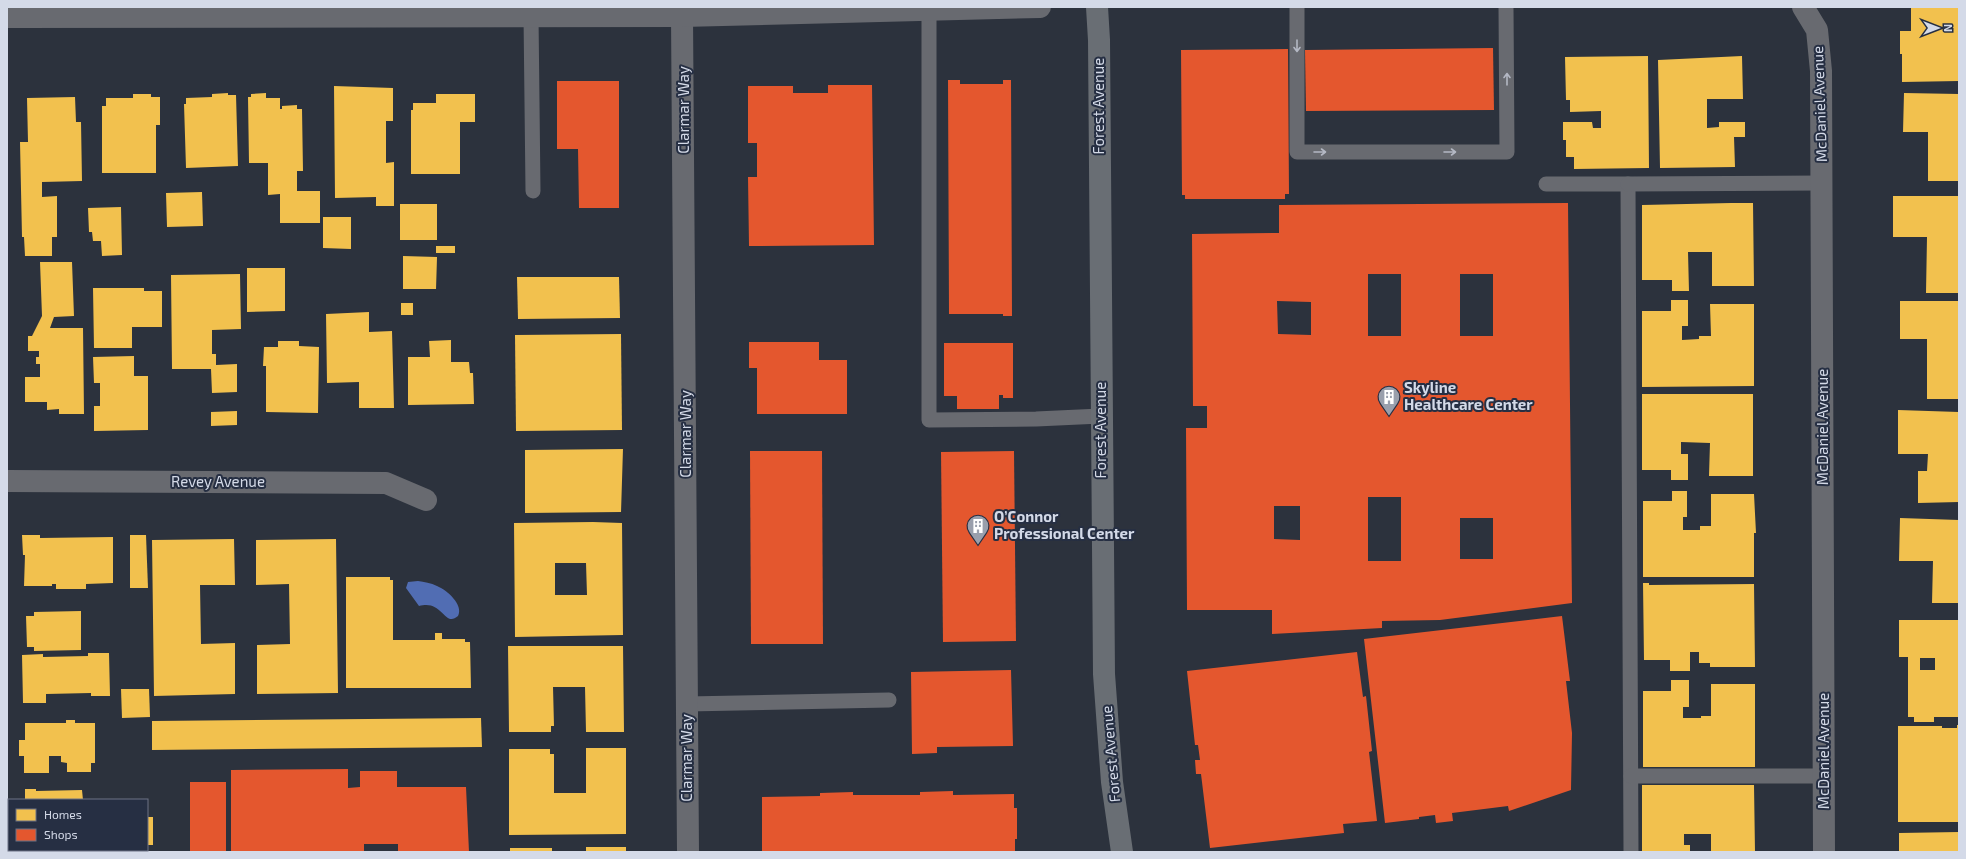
<svg xmlns="http://www.w3.org/2000/svg" width="1966" height="859" font-family="'Exo 2',sans-serif">
<style>
.water{fill:#516db3}
.homes{fill:#f2c14e;fill-rule:evenodd}
.shops{fill:#e4572e;fill-rule:evenodd}
.lines{fill:none;stroke-linecap:round;stroke-linejoin:round}
.service{stroke:#686a70;stroke-width:15}
.minor{stroke:#686a70;stroke-width:22}
.tertiary{stroke:#686a70;stroke-width:22}
.secondary{stroke:#696e74;stroke-width:22}
.oneway{stroke:#b4b8c4}
.labels{text-anchor:middle;stroke-width:4;stroke-linejoin:round;paint-order:stroke}
.street-label{font-size:15px;fill:#d4dae8;stroke:#262f43}
.poi-label{font-size:15px;font-weight:bold;fill:#d4dae8;stroke:#262f43;text-anchor:start}
</style>
<rect width="100%" height="100%" fill="#2c323d"/>
<path class="water" d="M418,581C424,582 431,583 437,586C447,590 464,605 458,616C444,628 443,599 419,606L406,588L408,582Z"/>
<g class="homes">
<polygon points="1911,7 1959,7 1959,81 1902,82 1902,54 1900,54 1900,31 1911,31"/>
<polygon points="1648,56 1649,168 1574,169 1574,157 1566,157 1566,140 1563,140 1563,122 1592,122 1593,128 1601,128 1601,111 1570,112 1570,100 1566,100 1565,57"/>
<polygon points="1742,56 1743,99 1707,99 1707,128 1719,127 1719,122 1745,122 1745,137 1734,137 1735,167 1660,168 1658,60"/>
<polygon points="334,86 393,88 393,121 386,121 386,163 394,162 394,206 376,206 376,197 335,198"/>
<polygon points="228,93 228,95 236,95 238,166 186,168 184,104 186,104 186,98 212,97 212,94"/>
<polygon points="266,93 266,98 280,98 280,109 282,109 282,106 297,105 297,109 302,109 303,171 297,171 297,191 320,191 320,223 280,223 280,194 268,195 268,163 249,163 248,97 251,97 251,94"/>
<polygon points="1904,93 1959,94 1959,181 1928,181 1928,132 1903,132"/>
<polygon points="133,94 151,94 151,97 160,97 160,125 156,125 156,173 102,173 102,106 106,106 106,98 133,98"/>
<polygon points="436,94 475,94 475,122 460,122 460,174 411,174 411,110 413,110 413,103 436,103"/>
<polygon points="75,97 76,122 81,122 82,181 42,182 42,197 57,196 57,237 52,237 52,256 25,256 24,237 22,237 20,142 28,142 27,98"/>
<polygon points="202,192 203,226 167,227 166,193"/>
<polygon points="1893,196 1959,196 1959,293 1926,293 1927,237 1893,237"/>
<polygon points="1731,203 1753,203 1754,286 1712,286 1712,252 1688,252 1689,291 1672,291 1672,280 1642,280 1642,205"/>
<rect x="400" y="204" width="37" height="36"/>
<polygon points="121,207 122,255 102,256 101,241 93,241 92,232 89,232 88,208"/>
<polygon points="323,217 351,217 351,249 323,248"/>
<rect x="436" y="246" width="19" height="7"/>
<polygon points="403,256 437,257 436,289 403,289"/>
<polygon points="40,262 72,262 74,316 54,317 50,328 83,328 84,414 59,414 59,409 47,410 47,402 25,402 25,377 40,377 40,364 36,364 36,357 39,357 39,351 28,351 28,336 32,336 42,316"/>
<polygon points="247,268 285,268 285,311 247,312"/>
<polygon points="240,274 241,329 212,330 212,354 216,354 216,365 237,364 237,392 212,393 211,369 172,369 171,275"/>
<polygon points="517,277 619,277 620,318 518,319"/>
<polygon points="93,288 144,288 144,291 162,291 162,327 132,327 132,348 94,348"/>
<polygon points="1671,300 1688,300 1688,326 1682,326 1682,340 1699,339 1699,336 1711,336 1710,304 1754,304 1754,386 1642,387 1642,311 1671,311"/>
<polygon points="1900,301 1959,301 1959,399 1927,399 1927,339 1900,339"/>
<rect x="401" y="303" width="12" height="12"/>
<polygon points="369,312 369,332 392,331 394,408 359,408 359,382 327,383 326,314"/>
<polygon points="621,334 622,430 516,431 515,335"/>
<polygon points="451,340 451,362 469,362 470,373 473,373 474,404 408,405 408,357 430,357 429,341"/>
<polygon points="278,341 299,341 299,346 319,347 318,413 266,412 266,366 263,366 264,347 278,347"/>
<polygon points="134,356 134,376 148,376 148,430 94,431 94,406 100,406 100,383 94,383 93,357"/>
<polygon points="1642,394 1753,394 1753,476 1709,476 1710,443 1681,442 1681,454 1688,454 1688,480 1671,480 1671,470 1642,470"/>
<polygon points="1898,410 1959,412 1959,502 1918,503 1918,471 1927,471 1928,454 1898,454"/>
<polygon points="237,411 237,425 211,426 211,412"/>
<polygon points="623,449 621,512 525,513 525,450"/>
<polygon points="1672,491 1687,491 1687,517 1683,517 1683,530 1700,530 1700,526 1711,526 1711,494 1754,494 1756,533 1754,533 1754,577 1643,577 1643,501 1672,501"/>
<polygon points="1900,518 1959,520 1959,603 1932,603 1933,561 1899,561"/>
<path d="M593,522L622,523L623,635L515,637L514,523ZM555,563H586L587,595H555Z"/>
<polygon points="22,535 40,535 40,538 113,537 113,583 86,584 86,589 56,589 56,584 52,584 52,586 24,586 25,555 23,555"/>
<polygon points="130,535 146,535 148,588 130,588"/>
<polygon points="234,539 235,585 200,585 201,644 235,643 235,694 154,696 152,540"/>
<polygon points="336,539 338,693 257,694 257,645 290,644 289,584 256,585 256,540"/>
<polygon points="346,577 390,577 390,580 393,580 393,640 435,640 435,633 442,633 442,639 465,639 465,642 470,642 471,688 346,688"/>
<polygon points="1643,583 1649,583 1649,585 1754,584 1755,667 1710,667 1710,663 1699,663 1699,652 1690,652 1690,671 1670,671 1670,660 1644,660"/>
<polygon points="81,611 81,650 34,651 34,647 27,647 26,616 34,616 34,612"/>
<path d="M1899,620H1959V717H1934V722H1914V717H1908V657H1899ZM1920,658H1935V670H1920Z"/>
<polygon points="508,646 623,646 624,732 586,732 585,687 553,687 554,726 551,726 551,732 509,732"/>
<polygon points="88,653 109,653 110,696 91,696 91,693 46,694 46,703 23,703 22,655 43,654 43,657 88,656"/>
<polygon points="1671,680 1689,680 1689,707 1683,707 1683,718 1701,718 1701,716 1711,716 1711,684 1755,684 1755,767 1643,767 1643,691 1671,691"/>
<polygon points="121,689 149,689 150,717 122,718"/>
<polygon points="481,718 482,747 152,750 152,721"/>
<polygon points="66,720 75,720 75,723 95,723 95,763 91,763 91,772 67,772 67,763 61,762 61,756 49,756 49,773 24,773 24,756 19,756 19,740 25,740 25,723 66,723"/>
<polygon points="1957,725 1959,725 1959,822 1898,822 1898,726 1942,726 1942,728 1957,728"/>
<polygon points="586,748 626,748 626,834 509,835 509,749 550,749 550,754 554,754 554,793 586,793"/>
<polygon points="1642,785 1754,785 1755,852 1711,852 1711,834 1684,834 1684,845 1690,845 1690,852 1642,852"/>
<polygon points="25,789 36,789 36,791 82,790 83,800 25,800"/>
<rect x="147" y="817" width="6" height="28"/>
<polygon points="1959,832 1959,852 1899,852 1899,833"/>
<rect x="586" y="847" width="40" height="5"/>
<rect x="510" y="848" width="42" height="4"/>
<rect x="26" y="850" width="74" height="2"/>
</g>
<g class="shops">
<polygon points="1493,48 1494,110 1306,111 1305,50"/>
<polygon points="1288,49 1289,194 1285,194 1285,199 1185,199 1185,195 1182,195 1181,50"/>
<polygon points="948,80 960,80 960,84 1003,84 1003,80 1011,80 1012,316 1003,316 1003,314 949,314"/>
<polygon points="557,81 619,81 619,208 579,208 578,149 557,149"/>
<polygon points="828,85 872,85 874,245 749,246 748,177 757,177 757,143 748,143 748,86 793,86 793,93 828,93"/>
<path d="M1568,203L1572,603L1440,620L1382,621V628L1272,634V610H1187L1186,428H1207V406H1193L1192,234L1279,233V205ZM1368,274H1401V336H1368ZM1460,274H1493V336H1460ZM1277,301L1311,302V335L1278,334ZM1368,497H1401V561H1368ZM1274,506H1300V540L1274,539ZM1460,518H1493V559H1460Z"/>
<polygon points="749,342 819,342 819,360 847,360 847,414 757,414 757,368 749,368"/>
<polygon points="944,343 1013,343 1013,398 1003,398 1003,395 999,395 999,409 957,409 957,396 944,396"/>
<polygon points="750,451 822,451 823,644 751,644"/>
<polygon points="1014,451 1016,641 943,642 941,452"/>
<polygon points="1562,616 1570,681 1566,681 1572,733 1571,790 1509,811 1508,806 1452,813 1453,821 1436,823 1435,815 1419,817 1419,819 1385,823 1364,639"/>
<polygon points="1357,652 1363,697 1366,696 1372,751 1369,752 1377,821 1343,824 1344,833 1210,848 1201,774 1196,774 1195,760 1200,760 1198,745 1195,745 1187,671"/>
<polygon points="1011,670 1013,746 937,747 937,753 912,754 911,672"/>
<polygon points="348,769 348,788 360,787 360,771 397,771 397,787 466,787 469,852 398,852 398,844 364,844 364,852 231,852 231,770"/>
<rect x="190" y="782" width="36" height="70"/>
<polygon points="953,791 953,795 1014,794 1014,808 1017,808 1017,839 1015,839 1015,852 762,852 762,797 820,796 820,793 853,792 853,795 920,795 920,792"/>
</g>
<g class="lines">
<g class="service">
<polyline points="1297,7 1297,152 1507,152 1506,7"/>
<polyline points="929,10 929,420 1036,419 1101,416"/>
<polyline points="531,15 533,191"/>
<polyline points="1546,184 1628,184 1631,852"/>
<polyline points="1628,184 1822,183"/>
<polyline points="687,704 889,700"/>
<polyline points="1631,776 1824,776"/>
</g>
<g class="minor">
<polyline points="1803,7 1817,30 1821,71 1824,852"/>
<polyline points="682,16 688,852"/>
<polyline points="7,481 386,483 426,500"/>
</g>
<polyline class="tertiary" points="7,17 682,16 1040,7"/>
<polyline class="secondary" points="1097,7 1099,40 1104,674 1112,782 1122,852"/>
</g>
<defs><path id="oneway-shaft" d="M-6 0H5M1.5-3L5.5 0L1.5 3" fill="none" stroke-width="1.6" stroke-linecap="round" stroke-linejoin="round"/></defs>
<g class="oneway">
<use href="#oneway-shaft" transform="translate(1297 46) rotate(90)"/>
<use href="#oneway-shaft" transform="translate(1507 79) rotate(-90)"/>
<use href="#oneway-shaft" transform="translate(1320 152)"/>
<use href="#oneway-shaft" transform="translate(1450 152)"/>
</g>
<defs>
<g id="building-pin" transform="scale(1.15)"><path d="M0 17L-7.5 6A9.5 9.5 0 1 1 7.5 6Z" fill="#999fac" stroke="#262f43"/><path d="M-4-6H4V6H1V3H-1V6H-4ZM-2.5-4.3h1.7v1.8h-1.7ZM.8-4.3h1.7v1.8H.8ZM-2.5-1h1.7V.8h-1.7ZM.8-1h1.7V.8H.8Z" fill="#fff"/></g>
</defs>
<g fill-rule="evenodd">
<use href="#building-pin" x="1389" y="397"/>
<use href="#building-pin" x="978" y="526"/>
</g>
<g class="labels">
<g class="street-label">
<text transform="translate(1820 104) rotate(-92)" y="5">McDaniel Avenue</text>
<text transform="translate(1099 106) rotate(-90)" y="5">Forest Avenue</text>
<text transform="translate(684 110) rotate(-90)" y="5">Clarmar Way</text>
<text transform="translate(1823 427) rotate(-90)" y="5">McDaniel Avenue</text>
<text transform="translate(1101 430) rotate(-90)" y="5">Forest Avenue</text>
<text transform="translate(686 434) rotate(-90)" y="5">Clarmar Way</text>
<text x="218" y="487">Revey Avenue</text>
<text transform="translate(1824 751) rotate(-90)" y="5">McDaniel Avenue</text>
<text transform="translate(1111 754) rotate(-95)" y="5">Forest Avenue</text>
<text transform="translate(687 758) rotate(-90)" y="5">Clarmar Way</text>
</g>
<g class="poi-label">
<text x="1404" y="393">Skyline<tspan x="1404" dy="17">Healthcare Center</tspan></text>
<text x="994" y="522">O’Connor<tspan x="994" dy="17">Professional Center</tspan></text>
</g>
</g>
<rect width="1966" height="859" fill="none" stroke="#d4dae8" stroke-width="16"/>
<rect x="8" y="799" width="140" height="52" fill="#262f43" stroke="#6c7385"/>
<rect x="16" y="809" width="20" height="12" fill="#f2c14e" stroke="#6c7385"/>
<text x="44" y="819" font-size="12" fill="#d4dae8">Homes</text>
<rect x="16" y="829" width="20" height="12" fill="#e4572e" stroke="#6c7385"/>
<text x="44" y="839" font-size="12" fill="#d4dae8">Shops</text>
<g transform="translate(1938 28) rotate(90)" stroke="#262f43" stroke-width="3" paint-order="stroke">
<path d="M0-3L7 15L0 10L-7 15Z" fill="#d4dae8"/>
<text y="-6" font-size="11" font-weight="bold" text-anchor="middle" fill="#d4dae8">N</text>
</g>
</svg>
